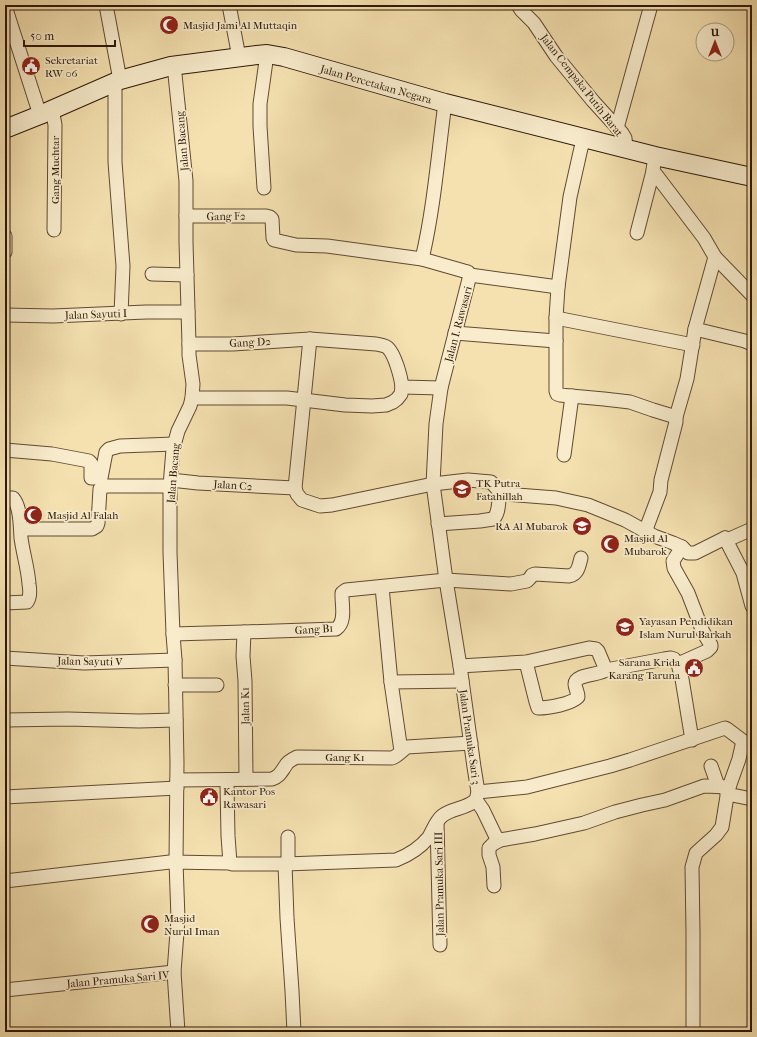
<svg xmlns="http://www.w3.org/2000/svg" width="757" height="1037" font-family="'IM FELL French Canon',serif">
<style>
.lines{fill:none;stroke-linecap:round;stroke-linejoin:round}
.street-casing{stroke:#604a33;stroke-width:15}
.secondary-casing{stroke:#2e1809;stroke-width:20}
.street{stroke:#f8eccc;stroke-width:13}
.secondary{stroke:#f8eccc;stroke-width:18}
.labels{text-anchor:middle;stroke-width:3.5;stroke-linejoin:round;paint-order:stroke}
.poi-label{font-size:11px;fill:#2e1809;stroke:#f8eccc;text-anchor:start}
.street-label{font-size:11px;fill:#2e1809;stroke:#f8eccc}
</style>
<rect width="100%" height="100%" fill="#f5e1b0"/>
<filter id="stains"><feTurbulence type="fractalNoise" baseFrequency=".005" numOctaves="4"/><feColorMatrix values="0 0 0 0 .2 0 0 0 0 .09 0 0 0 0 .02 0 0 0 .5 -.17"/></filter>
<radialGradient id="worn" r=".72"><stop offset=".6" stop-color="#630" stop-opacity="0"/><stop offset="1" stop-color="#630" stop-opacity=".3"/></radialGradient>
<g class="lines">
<g class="street-casing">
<g id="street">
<polyline points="106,5 120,80"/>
<polyline points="229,5 239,57"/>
<polyline points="518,5 521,10 534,23 556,56 593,101 622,133 625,138 626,149"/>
<polyline points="5,6 40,115"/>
<polyline points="174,65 186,181 186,242 189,344 189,355 193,384 192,398 190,406 178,431 173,449 170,486 170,552 173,634 175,660 177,763 176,862 178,919 174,972 178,1032"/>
<polyline points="115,82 115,162 123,266 121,314"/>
<polyline points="52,109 55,125 54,230"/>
<polyline points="617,128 651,5"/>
<polyline points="585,138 581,148 570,197 558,287 556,318 556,391 557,394 560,395 604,399 630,402 653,410 676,417"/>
<polyline points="655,156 653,170 654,172 704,238 715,257 752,295"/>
<polyline points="264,188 260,126 260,104 267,54"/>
<polyline points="186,216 266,216 270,217 272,219 273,238 274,240 296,245 327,246 422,259 464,271 468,272 470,275"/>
<polyline points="637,233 653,171"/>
<polyline points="5,236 5,252"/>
<path d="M422,259C434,208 438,155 445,103"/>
<polyline points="152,274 187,275"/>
<polyline points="470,275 558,287"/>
<polyline points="5,315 53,316 146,312 188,312"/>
<polyline points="556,318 693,345"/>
<polyline points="695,329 745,341 752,344"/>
<polyline points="455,333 556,341"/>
<polyline points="310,339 295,488 297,494 302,500 320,506 332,505 433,484 468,480 491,482 500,492 506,494 556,498 588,505 625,520 654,536 673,543 682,547 688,553 695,553 725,538 727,540 752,529"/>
<path d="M189,344H233L310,339L376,344C380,345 385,345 388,348C395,355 401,377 402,387L441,388"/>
<polyline points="192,398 287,398 345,405 372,406 386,405 393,402 397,399 401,394 402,387"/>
<polyline points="5,450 52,454 89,461 91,463 91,478 101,478 106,452 109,449 120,446 174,444"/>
<polyline points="564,455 572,396"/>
<polyline points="171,480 198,483 295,488"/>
<path d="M5,498H13C21,507 20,526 21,538C23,553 28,569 29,584C30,590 30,598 27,602L5,603"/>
<path d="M438,524L480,521L493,519C500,513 498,500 500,492"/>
<polyline points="21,529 92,529 97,526 98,523 100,489 106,486 170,486"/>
<polyline points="645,532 660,492 661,480 676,422 676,417 687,379 695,329 715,257"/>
<polyline points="725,538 743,573 752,606"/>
<polyline points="382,587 391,682 401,751"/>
<polyline points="244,632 243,656 245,681 246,779"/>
<path d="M173,634L244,632L336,629C346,622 342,606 342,596V593L346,590L446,580L511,584L527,581L530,578L532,575L535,574L569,576C578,574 579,566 581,558"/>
<polyline points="5,658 84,663 175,660"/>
<polyline points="678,664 707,651 711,647 711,645 703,632 688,593 674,568 673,561 682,547"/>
<path d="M460,666L526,662L589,648L596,649L598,651L606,670C600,675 575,674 575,684C575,688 578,692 578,697C571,704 549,708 538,708L536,702L526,662"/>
<polyline points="606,670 664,659 671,658 674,659 678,664 682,679 692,740"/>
<polyline points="391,682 462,681"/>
<polyline points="175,685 217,685"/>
<polyline points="5,720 68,719 139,721 176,720"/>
<polyline points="711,766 718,786"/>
<path d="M177,780L272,779C280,776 281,772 286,765C288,761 293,759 297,757L392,758C398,756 401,751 407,747L471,743"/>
<polyline points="225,780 227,784 228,836 230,863"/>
<polyline points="478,792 527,787 610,766 630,760 725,728 727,729 743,741"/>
<polyline points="727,794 752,799"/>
<polyline points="5,797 177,788"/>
<polyline points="476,800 483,810 496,837 500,840 535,834 584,823 615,812 642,805 665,800 704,786 729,787"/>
<polyline points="437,823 440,945"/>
<polyline points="285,864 287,918 292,991 294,1032"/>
<polyline points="288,864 288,837"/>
<path d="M5,881L170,862L230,863L232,864H285L396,860C409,855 420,848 429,837C433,830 436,821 442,816C452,808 466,809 476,800L478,792L474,767L460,666L446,580L433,484L436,424L441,388L470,275"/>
<polyline points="494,886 493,867 489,855 489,848 493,844 500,840"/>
<polyline points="5,990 174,972"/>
<polyline points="693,1032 693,933 692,867 696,853 716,835 722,827 728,790 739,759 743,741"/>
</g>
</g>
<g class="secondary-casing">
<polyline id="secondary" points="5,129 40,115 120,80 171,66 257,55 267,54 284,57 445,103 655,156 752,177"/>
</g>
<use href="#street" class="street"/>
<use href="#secondary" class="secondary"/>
</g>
<defs>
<g id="mosque-disc" transform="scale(1)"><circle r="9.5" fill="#8f2418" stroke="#f8eccc"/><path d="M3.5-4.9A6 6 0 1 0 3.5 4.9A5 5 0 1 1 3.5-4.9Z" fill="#fff"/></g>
<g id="civic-disc" transform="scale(1)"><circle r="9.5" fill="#8f2418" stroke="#f8eccc"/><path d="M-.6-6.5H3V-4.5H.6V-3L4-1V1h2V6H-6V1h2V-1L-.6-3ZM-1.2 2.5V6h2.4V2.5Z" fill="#fff"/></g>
<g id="school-disc" transform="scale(1)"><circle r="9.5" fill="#8f2418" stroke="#f8eccc"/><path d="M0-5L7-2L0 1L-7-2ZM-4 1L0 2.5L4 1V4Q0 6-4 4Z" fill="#fff"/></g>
</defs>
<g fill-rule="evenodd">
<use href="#mosque-disc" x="169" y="25"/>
<use href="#civic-disc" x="31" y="66"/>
<use href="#school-disc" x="462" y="489"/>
<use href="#mosque-disc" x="33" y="515"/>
<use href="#school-disc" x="582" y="526"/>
<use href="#mosque-disc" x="610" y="544"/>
<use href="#school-disc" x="625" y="627"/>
<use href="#civic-disc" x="694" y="668"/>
<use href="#civic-disc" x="209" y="797"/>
<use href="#mosque-disc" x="150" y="924"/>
</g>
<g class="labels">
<g class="poi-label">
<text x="183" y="29">Masjid Jami Al Muttaqin</text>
<text x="45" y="64">Sekretariat<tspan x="45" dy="13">RW 06</tspan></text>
<text x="476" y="487">TK Putra<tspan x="476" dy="13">Fatahillah</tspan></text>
<text x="47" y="519">Masjid Al Falah</text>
<text x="568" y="530" text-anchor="end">RA Al Mubarok</text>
<text x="624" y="542">Masjid Al<tspan x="624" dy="13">Mubarok</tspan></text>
<text x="639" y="625">Yayasan Pendidikan<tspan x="639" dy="13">Islam Nurul Barkah</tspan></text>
<text x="680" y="666" text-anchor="end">Sarana Krida<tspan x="680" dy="13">Karang Taruna</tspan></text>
<text x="223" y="795">Kantor Pos<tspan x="223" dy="13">Rawasari</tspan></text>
<text x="164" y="922">Masjid<tspan x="164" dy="13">Nurul Iman</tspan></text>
</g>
<g class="street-label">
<text transform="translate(376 84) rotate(16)" y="4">Jalan Percetakan Negara</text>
<text transform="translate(582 85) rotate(52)" y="4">Jalan Cempaka Putih Barat</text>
<text transform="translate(182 141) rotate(-95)" y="4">Jalan Bacang</text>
<text transform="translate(55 170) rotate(-90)" y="4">Gang Muchtar</text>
<text transform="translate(226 216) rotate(-1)" y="4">Gang F2</text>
<text transform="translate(96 314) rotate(-2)" y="4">Jalan Sayuti I</text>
<text transform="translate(458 324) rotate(-75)" y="4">Jalan I. Rawasari</text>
<text transform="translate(250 342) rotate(-3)" y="4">Gang D2</text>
<text transform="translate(173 473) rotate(-85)" y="4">Jalan Bacang</text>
<text transform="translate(233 485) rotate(4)" y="4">Jalan C2</text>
<text transform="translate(314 629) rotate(-4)" y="4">Gang B1</text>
<text transform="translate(90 661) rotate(1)" y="4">Jalan Sayuti V</text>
<text transform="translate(245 706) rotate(-91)" y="4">Jalan K1</text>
<text transform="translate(470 737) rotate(82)" y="4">Jalan Pramuka Sari 3</text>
<text x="345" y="761">Gang K1</text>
<text transform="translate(439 884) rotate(-91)" y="4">Jalan Pramuka Sari III</text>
<text transform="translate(118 979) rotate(-5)" y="4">Jalan Pramuka Sari IV</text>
</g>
</g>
<rect width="757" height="1037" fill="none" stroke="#f5e1b0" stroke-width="20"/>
<rect x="6" y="6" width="745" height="1025" fill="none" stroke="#2e1809" stroke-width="2"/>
<rect x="10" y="10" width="737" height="1017" fill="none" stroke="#2e1809"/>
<g transform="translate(715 42)"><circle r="19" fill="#f8eccc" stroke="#a7977e"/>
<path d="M0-3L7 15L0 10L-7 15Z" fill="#8f2418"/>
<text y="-6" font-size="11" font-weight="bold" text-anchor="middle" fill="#2e1809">U</text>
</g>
<path d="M24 40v6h91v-6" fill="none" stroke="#2e1809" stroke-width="2"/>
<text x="30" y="40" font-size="12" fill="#2e1809" stroke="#f8eccc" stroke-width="3" paint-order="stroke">50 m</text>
<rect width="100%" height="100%" filter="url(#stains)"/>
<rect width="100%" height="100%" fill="url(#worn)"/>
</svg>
